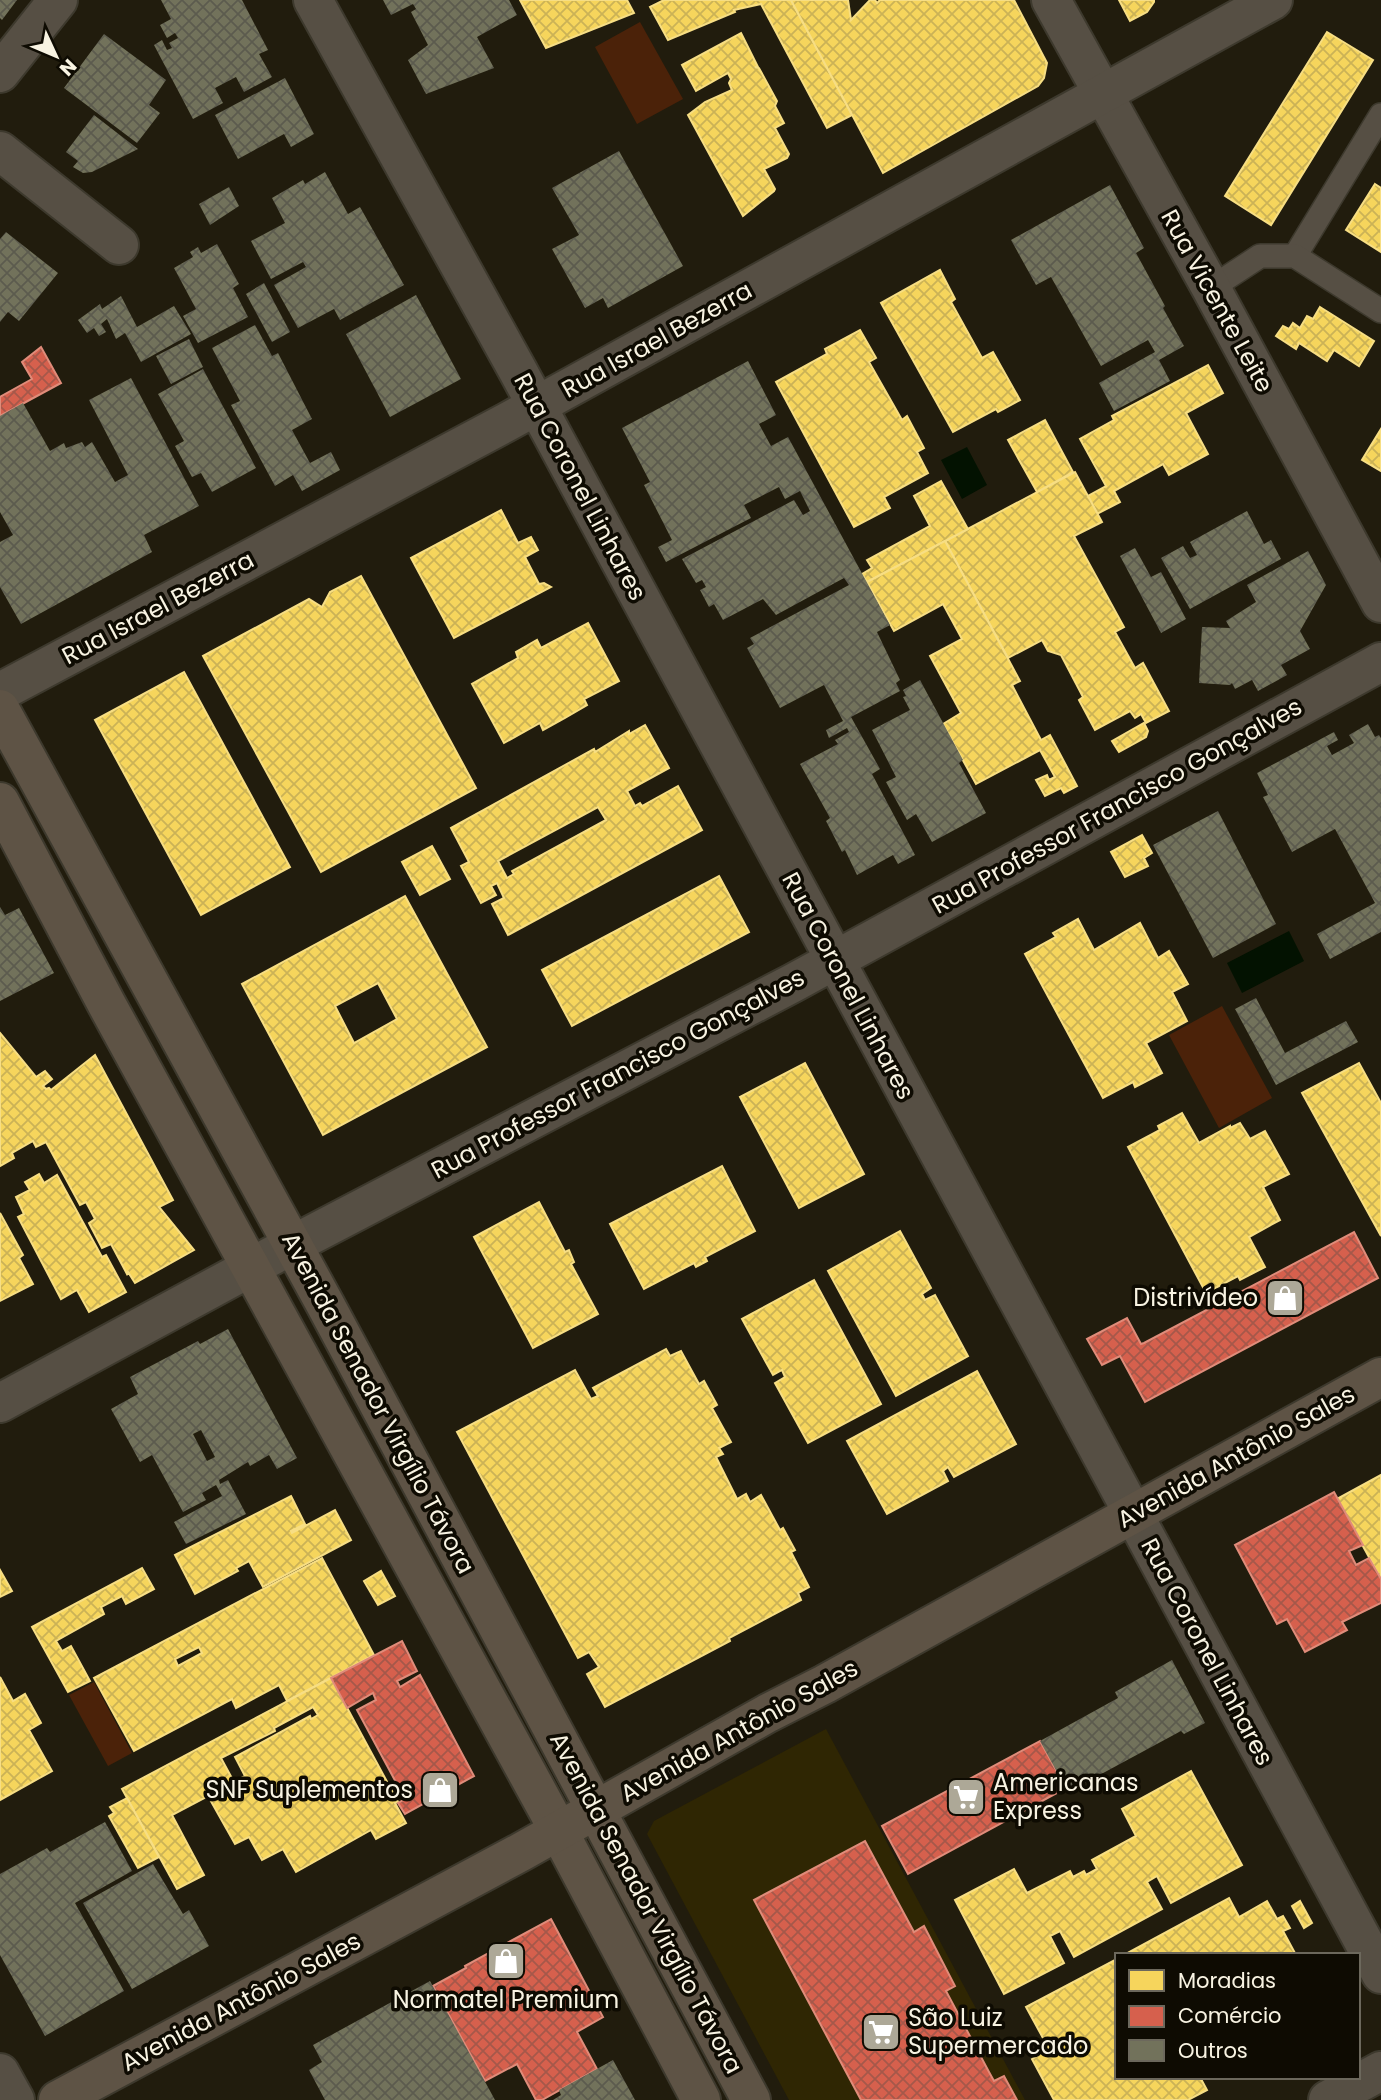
<svg xmlns="http://www.w3.org/2000/svg" width="1381" height="2100" font-family="Poppins,sans-serif">
<style>
.built{fill:#2f2603}
.pitch{fill:#4b2209}
.water{fill:#031201}
.homes{fill:url(#homes-cross-hatch);stroke:#f7de84;stroke-width:2;fill-rule:evenodd}
.shops{fill:url(#shops-cross-hatch);stroke:#e08c7a;stroke-width:2}
.building{fill:url(#building-cross-hatch);fill-rule:evenodd}
.lines{fill:none;stroke-linecap:round;stroke-linejoin:round}
.lane-casing{stroke:#3d392d;stroke-width:26}
.street-casing{stroke:#3d392d;stroke-width:42}
.primary-casing{stroke:#3d392d;stroke-width:42}
.lane{stroke:#564f44;stroke-width:23}
.street{stroke:#564f44;stroke-width:38}
.primary{stroke:#5e5345;stroke-width:38}
.labels{text-anchor:middle;stroke-width:7;stroke-linejoin:round;paint-order:stroke}
.street-label{font-size:24px;fill:#f8f3e2;stroke:#0e0b02}
.poi-label{font-size:24px;fill:#f8f3e2;stroke:#0e0b02;text-anchor:end}
</style>
<defs>
<pattern id="homes-cross-hatch" width="8" height="8" patternUnits="userSpaceOnUse" patternTransform="scale(1.75)"><rect width="8" height="8" fill="#f6d55c"/><path d="M0 0l8 8M0 8l8-8" fill="none" stroke="#cbb256"/></pattern>
<pattern id="shops-cross-hatch" width="8" height="8" patternUnits="userSpaceOnUse" patternTransform="scale(1.75)"><rect width="8" height="8" fill="#d6604d"/><path d="M0 0l8 8M0 8l8-8" fill="none" stroke="#a5584a"/></pattern>
<pattern id="building-cross-hatch" width="8" height="8" patternUnits="userSpaceOnUse" patternTransform="scale(1.75)"><rect width="8" height="8" fill="#72725b"/><path d="M0 0l8 8M0 8l8-8" fill="none" stroke="#5c5b4e"/></pattern>
</defs>
<rect width="100%" height="100%" fill="#211c0d"/>
<polygon class="built" points="826,1729 1025,2100 789,2100 647,1834 654,1821"/>
<g class="pitch">
<polygon points="640,22 683,99 637,124 595,47"/>
<polygon points="1222,1006 1272,1098 1219,1128 1169,1035"/>
<polygon points="94,1682 132,1753 108,1766 69,1695"/>
</g>
<g class="water">
<polygon points="967,447 987,485 962,499 941,460"/>
<polygon points="1289,931 1304,961 1242,993 1227,963"/>
</g>
<g class="homes">
<polygon points="520,0 627,0 634,13 546,48"/>
<polygon points="664,0 791,0 852,115 827,128 761,4 734,10 735,12 668,40 650,7"/>
<polygon points="791,0 848,0 851,20 870,0 875,0 877,3 880,0 1014,0 1047,63 1044,78 1038,86 883,173"/>
<polygon points="1119,0 1154,0 1154,2 1147,12 1130,21"/>
<polygon points="1327,32 1373,60 1271,225 1225,196"/>
<polygon points="741,33 758,67 755,67 759,68 777,101 775,106 784,123 775,128 789,154 787,158 764,169 775,189 774,191 743,216 688,115 705,102 732,90 729,83 731,79 728,73 696,91 682,65"/>
<polygon points="1375,184 1381,188 1381,252 1346,230"/>
<polygon points="940,270 955,299 951,302 982,358 993,352 1020,400 998,412 996,409 953,432 881,303"/>
<polygon points="1320,307 1374,341 1359,366 1334,350 1327,361 1299,343 1296,349 1276,336 1283,326 1289,329 1293,323 1300,328 1307,316 1313,319"/>
<polygon points="860,330 876,358 869,362 902,420 907,416 924,448 917,452 928,473 884,497 890,508 854,527 776,382 827,354 825,349"/>
<polygon points="1208,365 1223,393 1186,413 1208,454 1169,475 1163,464 1114,491 1120,502 1097,514 1088,496 1106,486 1080,439 1114,420 1112,416"/>
<polygon points="1045,420 1073,472 1037,492 1008,440"/>
<polygon points="1381,429 1381,471 1362,460"/>
<polygon points="1075,472 1102,522 1074,536 1124,627 1115,632 1135,668 1143,663 1169,711 1146,723 1141,714 1135,718 1130,711 1095,730 1079,700 1083,697 1061,655 1048,651 1042,640 1008,658 945,541"/>
<polygon points="941,481 968,529 867,582 862,574 872,568 867,560 930,526 914,496"/>
<polygon points="501,510 518,543 531,537 538,550 525,557 539,584 544,583 551,587 454,638 411,558"/>
<polygon points="945,541 1020,681 1012,685 1041,740 1050,735 1077,786 1064,793 1061,788 1045,796 1036,780 1047,775 1049,780 1055,777 1040,750 976,784 943,724 961,713 930,656 962,639 943,604 894,631 867,582"/>
<polygon points="361,576 476,788 321,872 203,656 309,599 322,607 330,592"/>
<polygon points="588,623 619,681 584,699 587,705 565,718 543,730 540,723 504,743 472,684 518,658 516,652 537,640 541,648"/>
<polygon points="184,672 290,867 201,915 95,720"/>
<polygon points="1144,723 1148,731 1146,737 1119,752 1112,741"/>
<path d="M645,725L669,768L627,791L635,806L640,803L642,806L678,786L702,830L508,935L492,904L504,898L497,883L491,886L496,895L481,903L461,866L469,862L451,828L594,749L595,752L629,731V734ZM598,807L606,820L512,871L514,874L507,878L498,861Z"/>
<polygon points="1142,835 1152,853 1144,858 1148,866 1125,877 1111,852"/>
<polygon points="432,846 450,879 420,895 402,862"/>
<polygon points="719,876 749,932 572,1026 542,970"/>
<path d="M405,896L487,1047L323,1135L242,984ZM378,983L397,1019L354,1043L335,1006Z"/>
<polygon points="1078,919 1094,950 1140,923 1158,958 1169,951 1188,984 1172,992 1187,1021 1146,1043 1162,1073 1135,1087 1133,1082 1103,1098 1025,954 1056,937 1053,933"/>
<polygon points="0,1033 36,1077 45,1071 52,1079 43,1086 46,1089 49,1088 51,1090 95,1055 173,1200 159,1207 194,1250 135,1283 128,1272 127,1274 111,1244 102,1248 89,1223 95,1219 86,1202 80,1205 46,1142 36,1147 33,1141 12,1153 14,1158 0,1166"/>
<polygon points="805,1063 864,1174 799,1208 740,1097"/>
<polygon points="1359,1063 1381,1103 1381,1236 1302,1093"/>
<polygon points="1182,1113 1199,1143 1230,1126 1230,1128 1240,1123 1250,1139 1265,1131 1289,1174 1263,1187 1280,1220 1249,1237 1265,1267 1240,1280 1238,1276 1206,1293 1128,1147 1160,1130 1158,1126"/>
<polygon points="722,1166 755,1231 705,1257 707,1261 696,1267 694,1263 644,1289 610,1224"/>
<polygon points="39,1174 44,1183 57,1175 102,1257 106,1255 126,1292 89,1312 77,1290 61,1299 18,1217 24,1214 16,1197 30,1190 25,1182"/>
<polygon points="539,1202 565,1252 569,1250 574,1262 571,1264 598,1314 533,1348 474,1237"/>
<polygon points="0,1213 23,1255 19,1258 33,1284 0,1301"/>
<polygon points="900,1231 931,1288 922,1294 925,1300 935,1295 968,1356 896,1396 828,1271"/>
<polygon points="814,1280 881,1404 808,1443 775,1383 785,1377 782,1370 773,1375 742,1319"/>
<polygon points="666,1349 670,1356 681,1351 699,1384 704,1381 717,1405 712,1408 731,1442 719,1448 723,1454 716,1457 737,1499 746,1494 750,1502 761,1495 780,1530 783,1528 795,1550 791,1552 809,1587 798,1593 801,1600 729,1638 730,1641 605,1707 587,1674 599,1667 589,1652 578,1658 457,1432 575,1370 591,1399 598,1396 593,1388"/>
<polygon points="977,1371 1016,1444 954,1477 948,1467 943,1471 948,1481 887,1514 847,1441"/>
<polygon points="1381,1475 1381,1579 1337,1499"/>
<polygon points="291,1496 305,1524 291,1531 292,1533 335,1510 351,1540 263,1587 249,1561 236,1568 238,1571 195,1594 175,1555"/>
<path d="M322,1558L374,1655L287,1701L279,1685L236,1708L232,1699L134,1751L94,1678ZM199,1647L202,1653L178,1666L175,1659Z"/>
<polygon points="142,1568 154,1589 126,1604 122,1596 101,1607 104,1614 56,1641 62,1651 71,1646 90,1681 68,1692 32,1627"/>
<polygon points="0,1570 12,1591 0,1597"/>
<polygon points="381,1571 395,1596 378,1605 364,1581"/>
<polygon points="0,1677 13,1701 25,1694 41,1723 29,1730 52,1771 0,1800"/>
<path d="M331,1678L398,1802L395,1803L406,1823L376,1839L371,1830L296,1872L283,1849L262,1860L249,1837L235,1844L208,1796L172,1815L204,1875L177,1889L122,1789ZM313,1707L318,1715L311,1719L310,1716L235,1757L245,1776L234,1782L221,1758L275,1731L274,1728Z"/>
<polygon points="1191,1771 1242,1865 1171,1903 1157,1876 1147,1882 1162,1909 1074,1957 1060,1931 1050,1936 1064,1963 1004,1994 955,1900 1014,1869 1027,1893 1070,1871 1073,1877 1084,1871 1086,1875 1097,1869 1092,1860 1136,1836 1122,1809"/>
<polygon points="127,1798 159,1857 138,1868 109,1816 114,1813 110,1807"/>
<polygon points="1229,1898 1239,1917 1267,1901 1277,1919 1283,1916 1290,1928 1283,1931 1296,1955 1124,1955"/>
<polygon points="1300,1901 1312,1923 1304,1928 1292,1906"/>
<polygon points="1117,1959 1117,2077 1200,2077 1207,2090 1188,2100 1054,2100 1032,2059 1049,2049 1026,2007"/>
</g>
<g class="shops">
<polygon points="41,347 61,383 0,416 0,397 32,379 22,362"/>
<polygon points="1354,1232 1378,1278 1145,1402 1120,1356 1102,1365 1087,1339 1127,1318 1141,1344 1144,1343"/>
<polygon points="1334,1492 1363,1545 1349,1551 1356,1565 1369,1558 1381,1579 1381,1603 1342,1622 1347,1630 1305,1652 1287,1619 1277,1624 1235,1545"/>
<polygon points="402,1641 417,1671 397,1681 400,1687 420,1675 474,1776 405,1814 398,1803 405,1799 357,1710 376,1700 373,1693 347,1708 331,1678"/>
<polygon points="1040,1741 1066,1788 908,1874 882,1826"/>
<polygon points="865,1841 914,1932 924,1926 955,1986 946,1991 989,2072 994,2081 1004,2076 1017,2100 861,2100 754,1900"/>
<polygon points="551,1919 603,2017 577,2032 597,2069 542,2100 536,2100 517,2064 485,2081 433,1986 466,1968 465,1966"/>
</g>
<g class="building">
<polygon points="0,0 17,0 2,20 0,18"/>
<polygon points="161,0 242,0 268,50 259,54 272,77 244,92 236,77 215,88 223,103 193,119 154,45 162,40 167,50 172,48 169,43 178,38 175,33 167,38 160,25 171,19"/>
<polygon points="383,0 509,0 517,15 477,37 494,68 426,94 408,60 428,45 411,12 416,9 413,4 391,15"/>
<polygon points="104,34 166,80 149,105 160,113 137,143 64,88"/>
<polygon points="285,78 314,134 291,147 284,134 238,159 215,115"/>
<polygon points="94,115 138,149 92,172 83,173 73,167 78,161 66,152"/>
<polygon points="619,151 683,266 608,308 603,298 585,308 552,249 579,235 552,188"/>
<polygon points="325,172 348,214 360,207 404,285 340,320 334,309 298,328 274,285 306,267 303,262 271,279 251,241 285,223 272,198 303,180 305,184"/>
<polygon points="1110,185 1144,248 1136,253 1165,306 1163,308 1184,346 1159,360 1170,381 1114,411 1099,383 1155,352 1148,340 1101,366 1051,277 1036,285 1011,240"/>
<polygon points="229,187 239,206 210,225 199,204"/>
<polygon points="6,232 58,273 19,321 8,312 0,322 0,239"/>
<polygon points="217,244 239,284 233,288 248,317 198,343 183,316 196,309 174,268 193,257 190,252 198,247 201,253"/>
<polygon points="264,283 290,332 272,342 246,294"/>
<polygon points="416,295 461,379 390,417 346,334"/>
<polygon points="121,296 137,327 174,306 191,334 141,362 125,333 116,339 107,319 101,324 106,332 99,336 94,328 87,333 78,320 100,304 102,309"/>
<polygon points="255,325 272,356 278,353 312,419 292,430 310,463 331,452 340,470 302,491 293,475 275,486 231,405 240,401 212,348"/>
<polygon points="189,339 203,367 171,384 156,356"/>
<polygon points="748,361 776,415 759,424 771,446 788,437 890,625 877,632 900,680 896,683 900,691 851,717 880,769 872,774 915,855 898,864 893,855 857,875 845,850 842,852 826,821 830,818 800,764 838,744 835,740 849,732 847,728 829,738 826,730 843,721 824,685 780,708 747,648 754,644 750,638 849,585 844,578 776,615 763,599 723,620 714,604 709,607 700,590 706,587 702,580 696,583 682,559 794,500 803,515 810,511 800,491 785,499 779,487 744,505 751,518 666,562 658,547 672,540 644,485 650,482 622,428"/>
<polygon points="203,369 256,468 212,492 201,473 192,477 175,446 184,441 158,394"/>
<polygon points="131,378 199,506 144,535 152,552 21,624 0,587 0,542 13,535 0,512 0,416 23,403 50,451 64,443 66,448 82,442 85,447 92,442 115,482 128,475 89,400"/>
<polygon points="1247,511 1264,544 1271,540 1281,559 1190,609 1161,558 1183,546 1190,558 1197,555 1190,542"/>
<polygon points="1135,548 1151,577 1161,572 1186,619 1161,633 1120,556"/>
<polygon points="1308,551 1326,585 1300,631 1310,649 1281,665 1287,675 1258,691 1252,680 1235,689 1232,683 1230,685 1199,683 1202,627 1230,628 1226,621 1256,602 1247,585"/>
<polygon points="920,680 963,760 959,763 986,813 932,842 916,814 907,820 886,782 896,777 872,730 910,710 903,697 906,696 903,690"/>
<polygon points="1368,724 1375,737 1379,735 1381,738 1381,932 1330,959 1317,934 1375,903 1335,829 1292,852 1263,797 1268,795 1257,773 1334,732 1338,740 1327,746 1332,755 1354,743 1349,735"/>
<polygon points="1218,811 1276,924 1213,958 1153,845"/>
<polygon points="0,907 5,915 19,908 54,973 0,1001"/>
<polygon points="1256,998 1285,1053 1346,1021 1358,1042 1276,1085 1235,1009"/>
<path d="M228,1329L297,1458L277,1469L269,1455L250,1466L248,1462L219,1480L220,1484L228,1480L246,1514L186,1544L174,1522L222,1496L216,1485L202,1493L206,1500L183,1512L152,1455L140,1462L111,1409L138,1394L130,1377L198,1341L200,1344ZM201,1430L215,1457L207,1461L193,1434Z"/>
<polygon points="1172,1660 1205,1723 1184,1734 1181,1731 1068,1792 1040,1741 1118,1698 1115,1692"/>
<polygon points="105,1822 132,1871 75,1903 124,1991 45,2036 0,1955 0,1874 47,1848 50,1852"/>
<polygon points="153,1864 183,1914 189,1910 209,1946 132,1989 83,1903"/>
<polygon points="430,1981 495,2100 325,2100 309,2070 322,2062 313,2045"/>
<polygon points="613,2060 635,2100 553,2100 561,2095 559,2090"/>
</g>
<g class="lines">
<g class="lane-casing">
<g id="lane">
<polyline points="1295,256 1381,115"/>
<polyline points="1211,288 1260,256 1295,256 1381,311"/>
</g>
</g>
<g class="street-casing">
<g id="street">
<polyline points="313,0 518,371 1381,1974"/>
<polyline points="1051,0 1211,288 1381,603"/>
<polyline points="0,73 58,0"/>
<polyline points="0,151 119,245"/>
<polyline points="0,692 507,422 1273,0"/>
<polyline points="0,1403 292,1245 793,983 1381,662"/>
<polyline points="0,2073 15,2100"/>
<polyline points="1328,2100 1381,2071"/>
</g>
</g>
<g class="primary-casing">
<g id="primary">
<polyline points="0,709 325,1304 751,2100"/>
<polyline points="0,802 106,1003 548,1811 701,2100"/>
<polyline points="58,2100 521,1852 768,1713 825,1684 1381,1377"/>
</g>
</g>
<use href="#lane" class="lane"/>
<use href="#street" class="street"/>
<use href="#primary" class="primary"/>
</g>
<defs>
<g id="shop-square" transform="scale(2.0125)"><rect x="-9" y="-9" width="18" height="18" rx="4" fill="#ada897" stroke="#0e0b02"/><path d="M-5-2.5h2.3a2.7 3.5 0 0 1 5.4 0H5L5.5 6h-11ZM-1.5-2.5h3a1.5 2.3 0 0 0-3 0Z" fill="#fff"/></g>
<g id="supermarket-square" transform="scale(2.0125)"><rect x="-9" y="-9" width="18" height="18" rx="4" fill="#ada897" stroke="#0e0b02"/><path d="M-6-5.5h2.5l.6 2H6L4.5 2H-2.5L-4.4-4H-6ZM-1.5 3.2a1.3 1.3 0 1 0 .1 0ZM3 3.2a1.3 1.3 0 1 0 .1 0Z" fill="#fff"/></g>
</defs>
<g fill-rule="evenodd">
<use href="#shop-square" x="1285" y="1298"/>
<use href="#shop-square" x="440" y="1790"/>
<use href="#supermarket-square" x="966" y="1797"/>
<use href="#shop-square" x="506" y="1961"/>
<use href="#supermarket-square" x="881" y="2032"/>
</g>
<g class="labels">
<g class="street-label">
<text transform="translate(1217 301) rotate(61)" y="8">Rua Vicente Leite</text>
<text transform="translate(657 340) rotate(-29)" y="8">Rua Israel Bezerra</text>
<text transform="translate(580 487) rotate(62)" y="8">Rua Coronel Linhares</text>
<text transform="translate(158 608) rotate(-28)" y="8">Rua Israel Bezerra</text>
<text transform="translate(1117 806) rotate(-29)" y="8">Rua Professor Francisco Gonçalves</text>
<text transform="translate(848 986) rotate(62)" y="8">Rua Coronel Linhares</text>
<text transform="translate(618 1074) rotate(-28)" y="8">Rua Professor Francisco Gonçalves</text>
<text transform="translate(378 1403) rotate(62)" y="8">Avenida Senador Virgílio Távora</text>
<text transform="translate(1236 1457) rotate(-29)" y="8">Avenida Antônio Sales</text>
<text transform="translate(1207 1652) rotate(62)" y="8">Rua Coronel Linhares</text>
<text transform="translate(739 1731) rotate(-29)" y="8">Avenida Antônio Sales</text>
<text transform="translate(646 1903) rotate(62)" y="8">Avenida Senador Virgílio Távora</text>
<text transform="translate(241 2002) rotate(-28)" y="8">Avenida Antônio Sales</text>
</g>
<g class="poi-label">
<text x="1258" y="1306">Distrivídeo</text>
<text x="993" y="1791" text-anchor="start">Americanas<tspan x="993" dy="28">Express</tspan></text>
<text x="413" y="1798">SNF Suplementos</text>
<text x="506" y="2008" text-anchor="middle">Normatel Premium</text>
<text x="908" y="2026" text-anchor="start">São Luiz<tspan x="908" dy="28">Supermercado</tspan></text>
</g>
</g>
<rect x="1115" y="1953" width="245" height="126" fill="#0e0b02" stroke="#6c685c" stroke-width="2"/>
<rect x="1129" y="1970" width="35" height="21" fill="#f6d55c" stroke="#6c685c" stroke-width="2"/>
<text x="1178" y="1988" font-size="21" fill="#f8f3e2">Moradias</text>
<rect x="1129" y="2006" width="35" height="21" fill="#d6604d" stroke="#6c685c" stroke-width="2"/>
<text x="1178" y="2023" font-size="21" fill="#f8f3e2">Comércio</text>
<rect x="1129" y="2040" width="35" height="21" fill="#72725b" stroke="#6c685c" stroke-width="2"/>
<text x="1178" y="2058" font-size="21" fill="#f8f3e2">Outros</text>
<g transform="translate(56 56) rotate(134)" stroke="#0e0b02" stroke-width="5" paint-order="stroke">
<path d="M0-5L12 26L0 18L-12 26Z" fill="#f8f3e2"/>
<text y="-10" font-size="19" font-weight="bold" text-anchor="middle" fill="#f8f3e2">N</text>
</g>
</svg>
